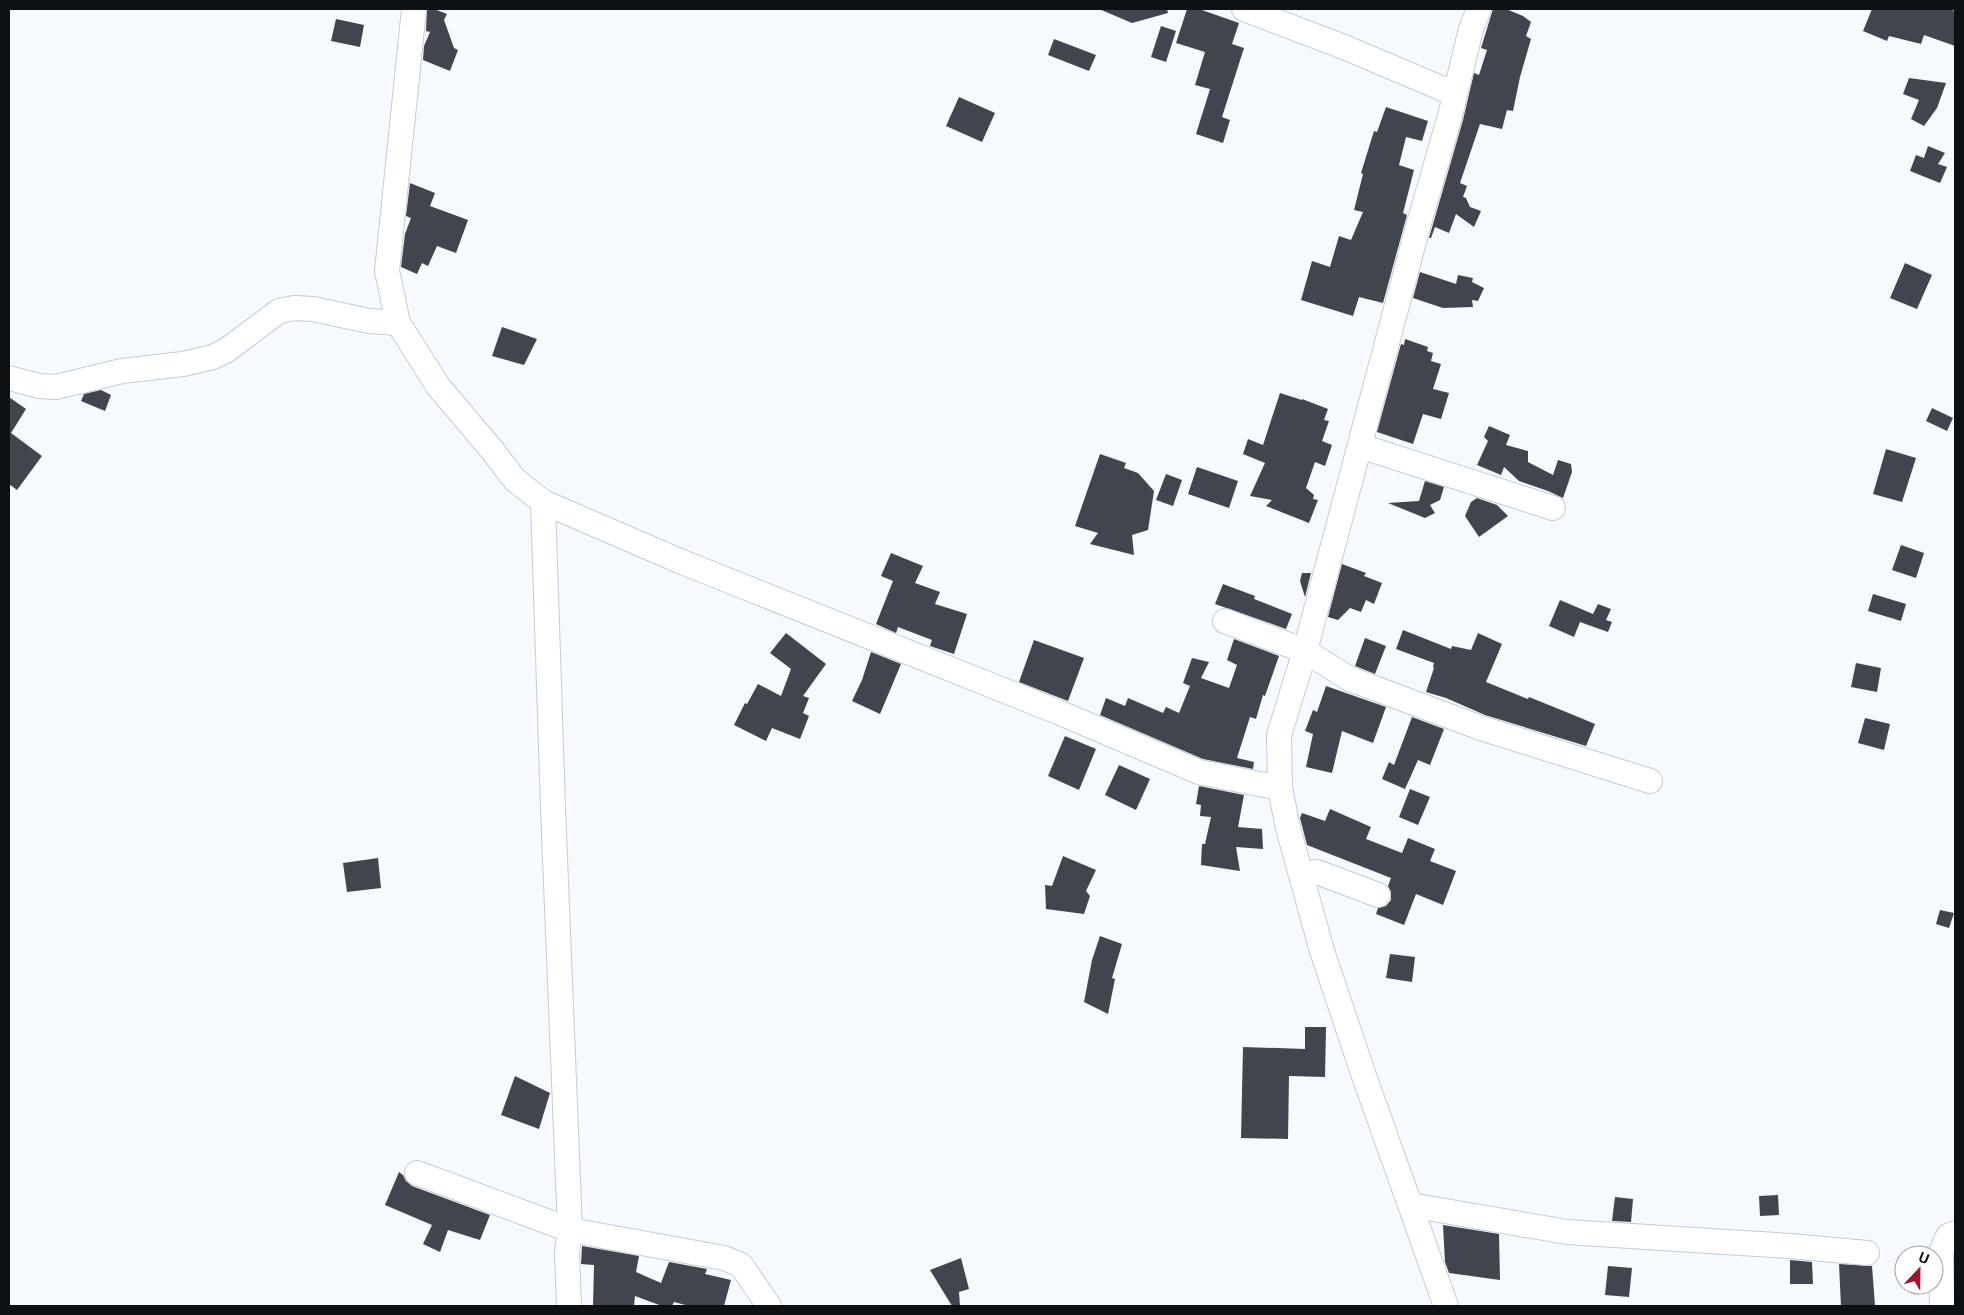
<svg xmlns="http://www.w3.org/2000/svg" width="1964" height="1315" font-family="'Public Sans',sans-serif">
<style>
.building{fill:#41454e}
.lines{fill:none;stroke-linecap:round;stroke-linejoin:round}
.minor-casing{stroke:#c2cdd5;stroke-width:26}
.minor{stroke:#fff;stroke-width:24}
</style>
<rect width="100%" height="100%" fill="#f6fafe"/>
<g class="building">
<polygon points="427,9 434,9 447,14 444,20 454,48 458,50 450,71 423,60 424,46 430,32 426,31"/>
<polygon points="1099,9 1167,9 1168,13 1132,23"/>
<polygon points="1187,9 1199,9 1239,23 1232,44 1244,48 1222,117 1230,120 1223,143 1196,134 1210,89 1195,85 1205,52 1176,43"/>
<polygon points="1493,9 1506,9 1523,16 1531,22 1526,36 1531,39 1520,77 1513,111 1507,110 1502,129 1480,124 1460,183 1467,186 1463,197 1466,198 1470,207 1481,211 1474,227 1456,214 1449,233 1435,227 1431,238 1429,238 1463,120 1474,73 1479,75 1487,50 1481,48"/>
<polygon points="1872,9 1948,9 1955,11 1955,46 1924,35 1921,44 1889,36 1887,41 1863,31"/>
<polygon points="336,19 364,25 360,47 331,41"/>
<polygon points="1161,26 1176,31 1166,62 1151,57"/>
<polygon points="1054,39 1096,55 1089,71 1048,55"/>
<polygon points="1909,78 1946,83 1937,108 1924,126 1911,119 1919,100 1903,94"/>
<polygon points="959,97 995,113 982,142 946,126"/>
<polygon points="1386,107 1428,121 1422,141 1406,137 1399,165 1414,170 1403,213 1407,215 1383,303 1359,297 1353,316 1301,300 1312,261 1330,267 1339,236 1351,240 1363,212 1354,210 1363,174 1361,173 1374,131 1377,132"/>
<polygon points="1928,146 1945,153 1938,164 1947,167 1940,183 1910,171 1916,155 1924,158"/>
<polygon points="410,183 435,193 430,206 468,220 456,253 437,246 428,266 422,263 417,274 401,267 405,234 411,218 406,216"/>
<polygon points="1905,263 1932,275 1917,309 1890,298"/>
<polygon points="1420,272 1456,284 1458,275 1473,278 1472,282 1484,288 1478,301 1472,300 1473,307 1443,308 1413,298"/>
<polygon points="502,327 537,339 524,365 492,356"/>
<polygon points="1405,339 1428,347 1427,351 1433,353 1431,361 1441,364 1433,389 1449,393 1441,419 1423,414 1413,444 1377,432 1401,344 1404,345"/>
<polygon points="101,390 111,395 105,411 81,401 84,394"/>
<polygon points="1280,393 1302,400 1302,399 1328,409 1324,420 1329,421 1322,441 1332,445 1325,466 1315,462 1306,488 1314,495 1313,499 1318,500 1309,523 1266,506 1272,500 1250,496 1265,463 1243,454 1248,439 1263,445"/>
<polygon points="9,397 26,409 11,433 42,456 17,490 9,484"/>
<polygon points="1932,408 1953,418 1947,431 1926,421"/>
<polygon points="1489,426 1510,435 1506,445 1528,451 1528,462 1553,475 1558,460 1571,464 1572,472 1563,498 1548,491 1519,481 1504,467 1501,475 1477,465 1488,441 1484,437"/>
<polygon points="1886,449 1916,458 1902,502 1873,494"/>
<polygon points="1100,454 1126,463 1124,468 1138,473 1154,491 1148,530 1132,535 1134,555 1090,544 1098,533 1075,526"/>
<polygon points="1197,467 1238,481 1229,508 1188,494"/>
<polygon points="1166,474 1182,480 1173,506 1156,500"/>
<polygon points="1425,481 1444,487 1440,500 1430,505 1435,513 1425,518 1388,503 1419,501"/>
<polygon points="1477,498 1497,505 1508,516 1479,537 1465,516 1471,502"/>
<polygon points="1901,545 1924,553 1916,578 1892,570"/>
<polygon points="891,553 923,566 915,583 940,592 935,604 967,614 954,654 930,646 932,640 898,627 896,633 876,624 893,581 881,576"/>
<polygon points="1342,564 1366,573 1364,576 1382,583 1374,604 1366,600 1361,612 1350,608 1338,620 1328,617"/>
<polygon points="1302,573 1311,573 1305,597 1300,581"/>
<polygon points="1223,584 1255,596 1254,599 1292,614 1286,629 1215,604"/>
<polygon points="1873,594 1906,604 1901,621 1868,611"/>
<polygon points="1560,600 1593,614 1598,604 1611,609 1606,620 1612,622 1608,632 1580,622 1574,637 1549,626"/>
<polygon points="1403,630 1451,649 1452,646 1471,650 1478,633 1502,644 1486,682 1528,699 1529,697 1571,714 1595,724 1586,746 1485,715 1446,698 1426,692 1434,668 1433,667 1434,663 1396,649"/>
<polygon points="786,633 826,664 803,696 809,698 803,713 809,716 800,739 772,728 766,741 734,725 745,703 747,704 758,684 781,696 791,669 770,653"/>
<polygon points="1365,638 1386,646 1375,674 1355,666"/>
<polygon points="1234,639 1279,656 1265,696 1263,695 1256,719 1250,717 1237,758 1254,762 1253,769 1203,759 1100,715 1106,698 1125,706 1128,698 1163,713 1166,707 1179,713 1190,686 1183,683 1192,658 1209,662 1201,678 1229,688 1237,665 1227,660"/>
<polygon points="1034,640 1084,658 1068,701 1019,682"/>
<polygon points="871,652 901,664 880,714 852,701 862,680"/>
<polygon points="1856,663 1881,668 1877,692 1851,687"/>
<polygon points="1326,686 1386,707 1373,743 1342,731 1332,773 1306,767 1313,734 1305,731 1313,710 1317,712"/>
<polygon points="1412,717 1444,729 1430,765 1418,760 1405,789 1382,779 1389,762 1394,765"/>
<polygon points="1865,718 1890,724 1884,750 1858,743"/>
<polygon points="1065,736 1096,749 1079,790 1048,776"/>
<polygon points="1119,765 1150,779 1136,810 1105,795"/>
<polygon points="1199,786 1244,795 1238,827 1262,829 1263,849 1236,847 1240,871 1201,865 1202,844 1205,844 1211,817 1200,816 1201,805 1196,804"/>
<polygon points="1410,789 1430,797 1418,825 1399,817"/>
<polygon points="1330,809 1371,827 1366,839 1402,853 1408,838 1435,849 1430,861 1456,871 1443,905 1416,894 1404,925 1376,914 1378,908 1386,906 1391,900 1391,892 1388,886 1391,878 1307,845 1300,818 1302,813 1325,821"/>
<polygon points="1063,856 1096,870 1086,891 1090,896 1084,914 1046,909 1045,885 1052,886"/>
<polygon points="378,858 381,888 347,892 343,863"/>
<polygon points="1940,910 1954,913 1949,928 1936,924"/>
<polygon points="1100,936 1122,944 1112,978 1115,979 1108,1014 1084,1002 1092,960"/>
<polygon points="1390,954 1415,957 1412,982 1386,978"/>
<polygon points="1305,1027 1326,1027 1325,1077 1289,1076 1288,1139 1241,1138 1243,1047 1305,1049"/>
<polygon points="515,1076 550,1093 539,1129 501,1115"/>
<polygon points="399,1172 403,1175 406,1181 412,1186 490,1215 480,1240 448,1230 440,1252 423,1244 432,1225 385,1205"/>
<polygon points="1778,1195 1779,1215 1760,1216 1759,1196"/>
<polygon points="1615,1197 1633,1199 1631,1222 1612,1221"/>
<polygon points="1443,1225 1499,1234 1500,1280 1449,1273 1445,1262"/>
<polygon points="582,1246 639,1256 636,1272 661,1283 669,1262 707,1269 705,1274 731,1280 724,1306 689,1306 674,1302 672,1306 662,1306 635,1296 634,1306 593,1306 594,1265 581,1264"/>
<polygon points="961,1258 969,1289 959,1292 960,1306 952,1306 930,1270"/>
<polygon points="1790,1260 1812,1262 1813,1284 1790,1284"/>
<polygon points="1839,1264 1872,1266 1875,1306 1841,1306"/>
<polygon points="1608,1266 1632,1268 1629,1297 1605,1295"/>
</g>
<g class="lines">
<g class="minor-casing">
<g id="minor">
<polyline points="414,9 387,271 398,323 438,386 492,450 515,480 543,502 682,562 1058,712 1199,772 1280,788"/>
<polyline points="1244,9 1344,47 1455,94"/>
<polyline points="9,378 39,386 56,387 122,371 183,364 213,357 227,350 279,311 294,308 313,309 369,321 398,323"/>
<polyline points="1360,446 1553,508"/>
<polyline points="543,502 553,808 570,1230 567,1253 569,1306"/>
<polyline points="1225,621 1305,651 1350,679 1417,704 1481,728 1650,781"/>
<polyline points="1302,878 1309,873 1317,872 1378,895"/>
<polyline points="417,1173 570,1230 724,1258 741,1265 769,1306"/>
<polyline points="1410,1205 1567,1232 1790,1246 1867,1253"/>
<polyline points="1446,1306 1363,1073 1322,951 1288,828 1280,788 1279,735 1305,651 1417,230 1450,116 1471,29 1479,9"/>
<polyline points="1942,1306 1941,1252 1948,1236 1955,1233"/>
</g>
</g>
<use href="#minor" class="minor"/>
</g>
<rect width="1964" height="1315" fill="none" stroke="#0e1114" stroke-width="20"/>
<g transform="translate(1919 1270) rotate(22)"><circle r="24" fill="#ffffff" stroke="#9fa0a1"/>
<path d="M0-4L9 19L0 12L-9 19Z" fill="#a70e29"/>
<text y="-8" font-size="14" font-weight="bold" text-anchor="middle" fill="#0e1114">U</text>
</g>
</svg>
